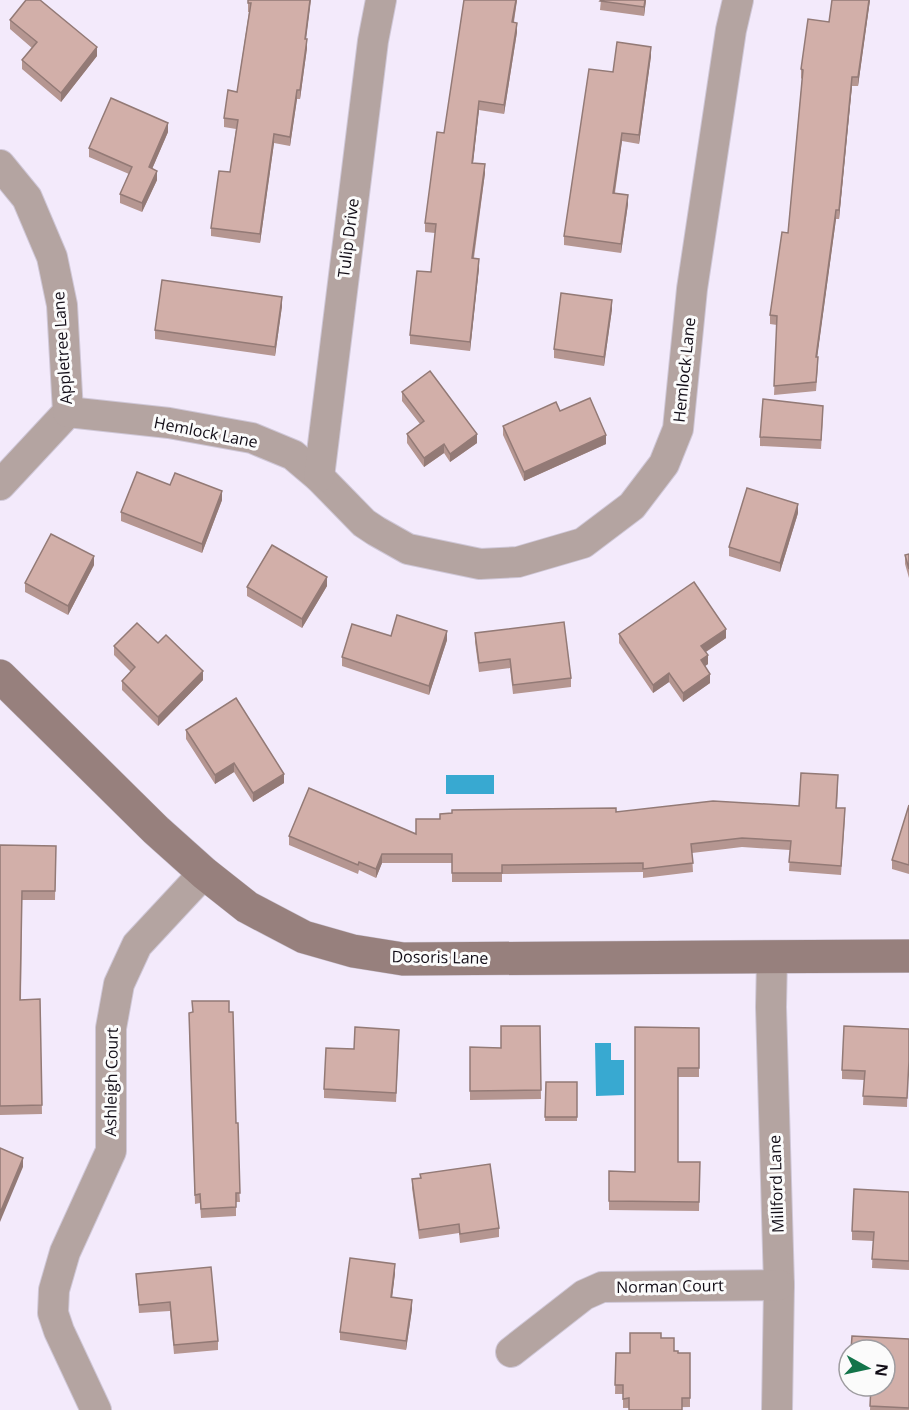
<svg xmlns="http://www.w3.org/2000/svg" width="909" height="1410" font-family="'Open Sans',sans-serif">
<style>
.water{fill:#38a9d1}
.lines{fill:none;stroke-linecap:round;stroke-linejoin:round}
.street-casing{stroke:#cfc7d7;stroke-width:32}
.secondary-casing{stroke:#cfc7d7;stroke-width:34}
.street{stroke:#b4a4a1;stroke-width:30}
.secondary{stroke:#97807d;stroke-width:33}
.wall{fill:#b59691}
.shaded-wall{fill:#937a76}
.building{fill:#d2afa9;stroke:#937a76;stroke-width:1.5}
.labels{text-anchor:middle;stroke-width:6;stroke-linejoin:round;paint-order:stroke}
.street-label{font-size:16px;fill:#120d17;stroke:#fbfbfb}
</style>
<rect width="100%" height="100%" fill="#f3eafb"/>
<g class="water">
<rect x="446" y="775" width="48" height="19"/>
<polygon points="595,1043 611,1043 611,1060 624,1060 624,1095 596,1096"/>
</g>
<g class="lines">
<g class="street-casing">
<g id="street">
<polyline points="0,165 27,198 52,257 62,305 68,412 0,485"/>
<polyline points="68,412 169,423 252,438 293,455 319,477 364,523 376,531 408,549 480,564 518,562 583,543 632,506 664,464 678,429 692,289 731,30 738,0"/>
<polyline points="319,477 373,41 381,0"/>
<polyline points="772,958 771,1007 779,1285 777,1410"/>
<polyline points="511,1352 584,1295 602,1287 779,1285"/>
<polyline points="96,1410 59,1331 53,1313 54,1290 65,1252 111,1151 111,1028 119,984 137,945 204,873"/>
</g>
</g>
<g class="secondary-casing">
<polyline id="secondary" points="0,676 156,830 204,873 247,907 304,937 353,951 403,959 909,956"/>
</g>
<use href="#street" class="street"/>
<use href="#secondary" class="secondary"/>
</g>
<g class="wall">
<polygon points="248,0 306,39 307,48 300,99 297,99 290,146 274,143 260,243 211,236 211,228 230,172 236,129 224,127 224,118 237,92 249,12 248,12"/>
<polygon points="464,0 517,0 514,22 517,32 504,114 479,110 473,163 485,173 474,258 479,268 470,351 410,344 410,335 431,272 435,233 425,232 425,223 444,133"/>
<polygon points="601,0 646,0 644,16 600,10"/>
<polygon points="832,0 870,0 858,86 852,86 839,219 836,219 817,357 818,366 816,391 774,395 777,325 770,324 770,315 788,233 802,79 801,78 801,69 829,22"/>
<polygon points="10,20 97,56 61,102 22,69 22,60 32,48 10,29"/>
<polygon points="651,56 639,144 622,141 615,193 628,204 621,253 564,245 564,236 613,72"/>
<polygon points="168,132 152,169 157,180 142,212 120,203 120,194 129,174 89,157 89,148"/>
<polygon points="282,306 275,356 155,339 155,330"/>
<polygon points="612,309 604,366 554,358 554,349"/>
<polygon points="402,392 477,443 450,462 444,453 424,467 407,443 407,434 420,424 402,401"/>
<polygon points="560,411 606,444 524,481 503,435 503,426"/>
<polygon points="823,415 821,449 760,446 760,437"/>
<polygon points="170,485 222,500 202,553 121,521 121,512"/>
<polygon points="798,513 780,572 729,556 729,547"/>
<polygon points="909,554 909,578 905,564 905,555"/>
<polygon points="94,565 68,615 25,592 25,583"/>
<polygon points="327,586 302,628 247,596 247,587"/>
<polygon points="475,633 571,678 571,687 513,694 510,668 479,672 475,642"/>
<polygon points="619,634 726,638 706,652 708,664 705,666 710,683 683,702 669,682 653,693 619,643"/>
<polygon points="391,636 447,640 429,695 342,666 342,657"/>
<polygon points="158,643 203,680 158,726 122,690 122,681 131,672 114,655 114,646"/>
<polygon points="186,730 284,783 253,802 234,772 215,784 186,739"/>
<polygon points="838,784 837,808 845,817 841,875 789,871 790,850 742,847 692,853 693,872 643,878 643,872 502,874 502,882 452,882 452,863 382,863 376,878 359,870 358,874 289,845 289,836 416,834 616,812 799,806"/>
<polygon points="909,805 909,874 892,869 892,860"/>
<polygon points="0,845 56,846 55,900 22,900 21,1000 40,999 42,1114 0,1115"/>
<polygon points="229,1012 240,1202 236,1202 236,1216 201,1218 200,1203 195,1204 189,1022"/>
<polygon points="540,1026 541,1099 470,1100 470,1047 501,1048"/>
<polygon points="635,1027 699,1028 699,1077 678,1077 678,1162 700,1162 699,1211 609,1210 609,1171 635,1172"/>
<polygon points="909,1029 907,1107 863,1105 864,1080 842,1079 842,1070"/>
<polygon points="399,1039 396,1102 324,1098 324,1089 354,1049"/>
<polygon points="546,1082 577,1082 577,1121 545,1121"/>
<polygon points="420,1174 499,1228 499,1237 460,1243 459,1233 419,1239 412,1188 412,1179 420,1178"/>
<polygon points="909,1192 909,1270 872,1268 873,1241 852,1240 852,1231"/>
<polygon points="395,1273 392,1298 412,1309 406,1350 340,1340 340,1332"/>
<polygon points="136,1274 218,1341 218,1350 174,1354 170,1311 139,1313"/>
<polygon points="661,1338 678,1353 690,1353 690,1407 623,1408 623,1394 615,1394 616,1353 630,1353"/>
<polygon points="909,1339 909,1410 870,1410 871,1389 850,1388 850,1386 885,1386"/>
</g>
<g class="shaded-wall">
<polygon points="310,0 311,0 305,48 305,39"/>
<polygon points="516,0 517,0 512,31 512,22"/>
<polygon points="645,0 646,0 644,16 644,7"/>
<polygon points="869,0 870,0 858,86 858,77"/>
<polygon points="517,23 517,32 504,114 504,105"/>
<polygon points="307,39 307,48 300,99 300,90"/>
<polygon points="97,47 97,56 61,102 61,93"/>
<polygon points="651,47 651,56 639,144 639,135"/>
<polygon points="852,77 852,86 839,219 839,210"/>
<polygon points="297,90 297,99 290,146 290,137"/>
<polygon points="479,101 479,110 472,172 472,163"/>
<polygon points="168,123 168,132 149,176 149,167"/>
<polygon points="622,133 622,141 613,202 613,193"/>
<polygon points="274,134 274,143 260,243 260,234"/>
<polygon points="485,164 485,173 472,267 472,258"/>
<polygon points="157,171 157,180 142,212 142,203"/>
<polygon points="628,195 628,204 621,253 621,244"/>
<polygon points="836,210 836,219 816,366 816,357"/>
<polygon points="479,259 479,268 470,351 470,342"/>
<polygon points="282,297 282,306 275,356 275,347"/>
<polygon points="612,300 612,309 604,366 604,357"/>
<polygon points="477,434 477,443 450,462 450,454"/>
<polygon points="606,435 606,444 524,481 524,472"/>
<polygon points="444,444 444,453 424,467 424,458"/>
<polygon points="222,491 222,500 202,553 202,544"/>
<polygon points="798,504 798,513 780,572 780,563"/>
<polygon points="94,556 94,565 68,615 68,606"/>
<polygon points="327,577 327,586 302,628 302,619"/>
<polygon points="726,629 726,638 701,655 701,646"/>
<polygon points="447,631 447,640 429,695 429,686"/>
<polygon points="708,655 708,664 701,669 701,660"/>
<polygon points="203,671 203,680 158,726 158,717"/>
<polygon points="669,673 669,682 653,693 653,685"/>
<polygon points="710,674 710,683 683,702 683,693"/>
<polygon points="234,763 234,772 215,784 215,775"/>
<polygon points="284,774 284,783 253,802 253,793"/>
<polygon points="382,854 382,863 376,878 376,869"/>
<polygon points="23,1158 23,1167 0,1222 0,1213"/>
<polygon points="395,1264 395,1273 391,1306 391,1297"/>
<polygon points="412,1300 412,1309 406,1350 406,1341"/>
</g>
<g class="building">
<polygon points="26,0 40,0 97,47 61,93 22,60 37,42 10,20"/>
<polygon points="248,0 310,0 305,39 307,39 300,90 297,90 290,137 274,134 260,234 211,228 219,171 230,172 238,120 224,118 228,90 237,92 251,3 248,3"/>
<polygon points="464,0 516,0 512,22 517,23 504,105 479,101 472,163 485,164 472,258 479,259 470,342 410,335 417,271 431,272 436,224 425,223 437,132 444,133"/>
<polygon points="601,0 645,0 644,7 600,1"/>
<polygon points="832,0 869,0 858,77 852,77 839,210 836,210 816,357 818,357 816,382 774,386 777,316 770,315 782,232 788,233 803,70 801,69 808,19 829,22"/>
<polygon points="617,42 651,47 639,135 622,133 613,193 628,195 621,244 564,236 589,69 613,72"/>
<polygon points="111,98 168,123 149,167 157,171 142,203 120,194 132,167 89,148"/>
<polygon points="162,280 282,297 275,347 155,330"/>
<polygon points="561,293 612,300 604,357 554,349"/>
<polygon points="430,371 477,434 450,454 444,444 424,458 407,434 424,421 402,392"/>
<polygon points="590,398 606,435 524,472 503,426 556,402 560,411"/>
<polygon points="763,399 823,406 821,440 760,437"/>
<polygon points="137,472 170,485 175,473 222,491 202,544 121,512"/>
<polygon points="747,488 798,504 780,563 729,547"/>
<polygon points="51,534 94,556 68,606 25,583"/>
<polygon points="272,545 327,577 302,619 247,587"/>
<polygon points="909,554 909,569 905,555"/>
<polygon points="694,582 726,629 701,646 708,655 701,660 710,674 683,693 669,673 653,685 619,634"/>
<polygon points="397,615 447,631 429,686 342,657 352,624 391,636"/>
<polygon points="564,622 571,678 513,685 510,659 479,663 475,633"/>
<polygon points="137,623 158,643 166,635 203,671 158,717 122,681 135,667 114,646"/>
<polygon points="236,698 284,774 253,793 234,763 215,775 186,730"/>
<polygon points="801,773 838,775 836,808 845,808 841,866 789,862 791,841 742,838 691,844 693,863 643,869 643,863 502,865 502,873 452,873 452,854 382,854 376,869 359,862 358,865 289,836 309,788 416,834 416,819 440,819 440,814 452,813 452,810 616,808 616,812 713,801 799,806"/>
<polygon points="909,805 909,865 892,860"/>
<polygon points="0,845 56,846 55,891 22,891 20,1000 40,999 42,1105 0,1106"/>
<polygon points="192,1001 229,1001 229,1012 233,1012 236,1123 238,1123 240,1193 236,1193 236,1207 201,1209 200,1194 195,1195 189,1013 193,1012"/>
<polygon points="501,1026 540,1026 541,1090 470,1091 470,1047 501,1048"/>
<polygon points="844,1026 909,1029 909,1061 907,1098 863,1096 865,1071 842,1070"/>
<polygon points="355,1027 399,1030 396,1093 324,1089 326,1048 354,1049"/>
<polygon points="635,1027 699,1028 699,1068 678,1068 678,1162 700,1162 699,1202 609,1201 609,1171 635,1172"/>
<polygon points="546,1082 577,1082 577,1117 545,1117"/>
<polygon points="0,1148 23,1158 0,1213"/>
<polygon points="490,1164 499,1228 460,1234 459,1224 419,1230 412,1179 421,1178 420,1174"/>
<polygon points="854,1189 909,1192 909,1261 872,1259 874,1232 852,1231"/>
<polygon points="350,1258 395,1264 391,1297 412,1300 406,1341 340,1332"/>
<polygon points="211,1267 218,1341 174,1345 170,1302 139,1305 136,1274"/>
<polygon points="630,1333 661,1333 661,1338 674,1338 674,1351 678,1351 678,1353 690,1353 690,1398 682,1398 682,1410 629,1410 629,1398 623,1399 623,1385 615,1385 616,1353 630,1353"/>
<polygon points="852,1336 909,1339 909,1408 870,1406 871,1386 885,1386 885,1350 851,1350"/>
</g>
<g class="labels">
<g class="street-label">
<text transform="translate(348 238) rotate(-83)" y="6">Tulip Drive</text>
<text transform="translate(62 348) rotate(-94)" y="6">Appletree Lane</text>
<text transform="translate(684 370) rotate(-84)" y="6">Hemlock Lane</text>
<text transform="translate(206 432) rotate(11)" y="6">Hemlock Lane</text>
<text transform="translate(440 957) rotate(1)" y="6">Dosoris Lane</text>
<text transform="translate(111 1082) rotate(-89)" y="6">Ashleigh Court</text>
<text transform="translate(776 1184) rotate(-92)" y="6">Millford Lane</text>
<text transform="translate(670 1286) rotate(-1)" y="6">Norman Court</text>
</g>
</g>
<g transform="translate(867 1368) rotate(98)"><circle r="28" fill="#fbfbfb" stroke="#9e9ca0" stroke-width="1.5"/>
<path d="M0-4.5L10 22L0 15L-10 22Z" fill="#13744a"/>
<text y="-9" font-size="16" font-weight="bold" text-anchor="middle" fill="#120d17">N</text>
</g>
</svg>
